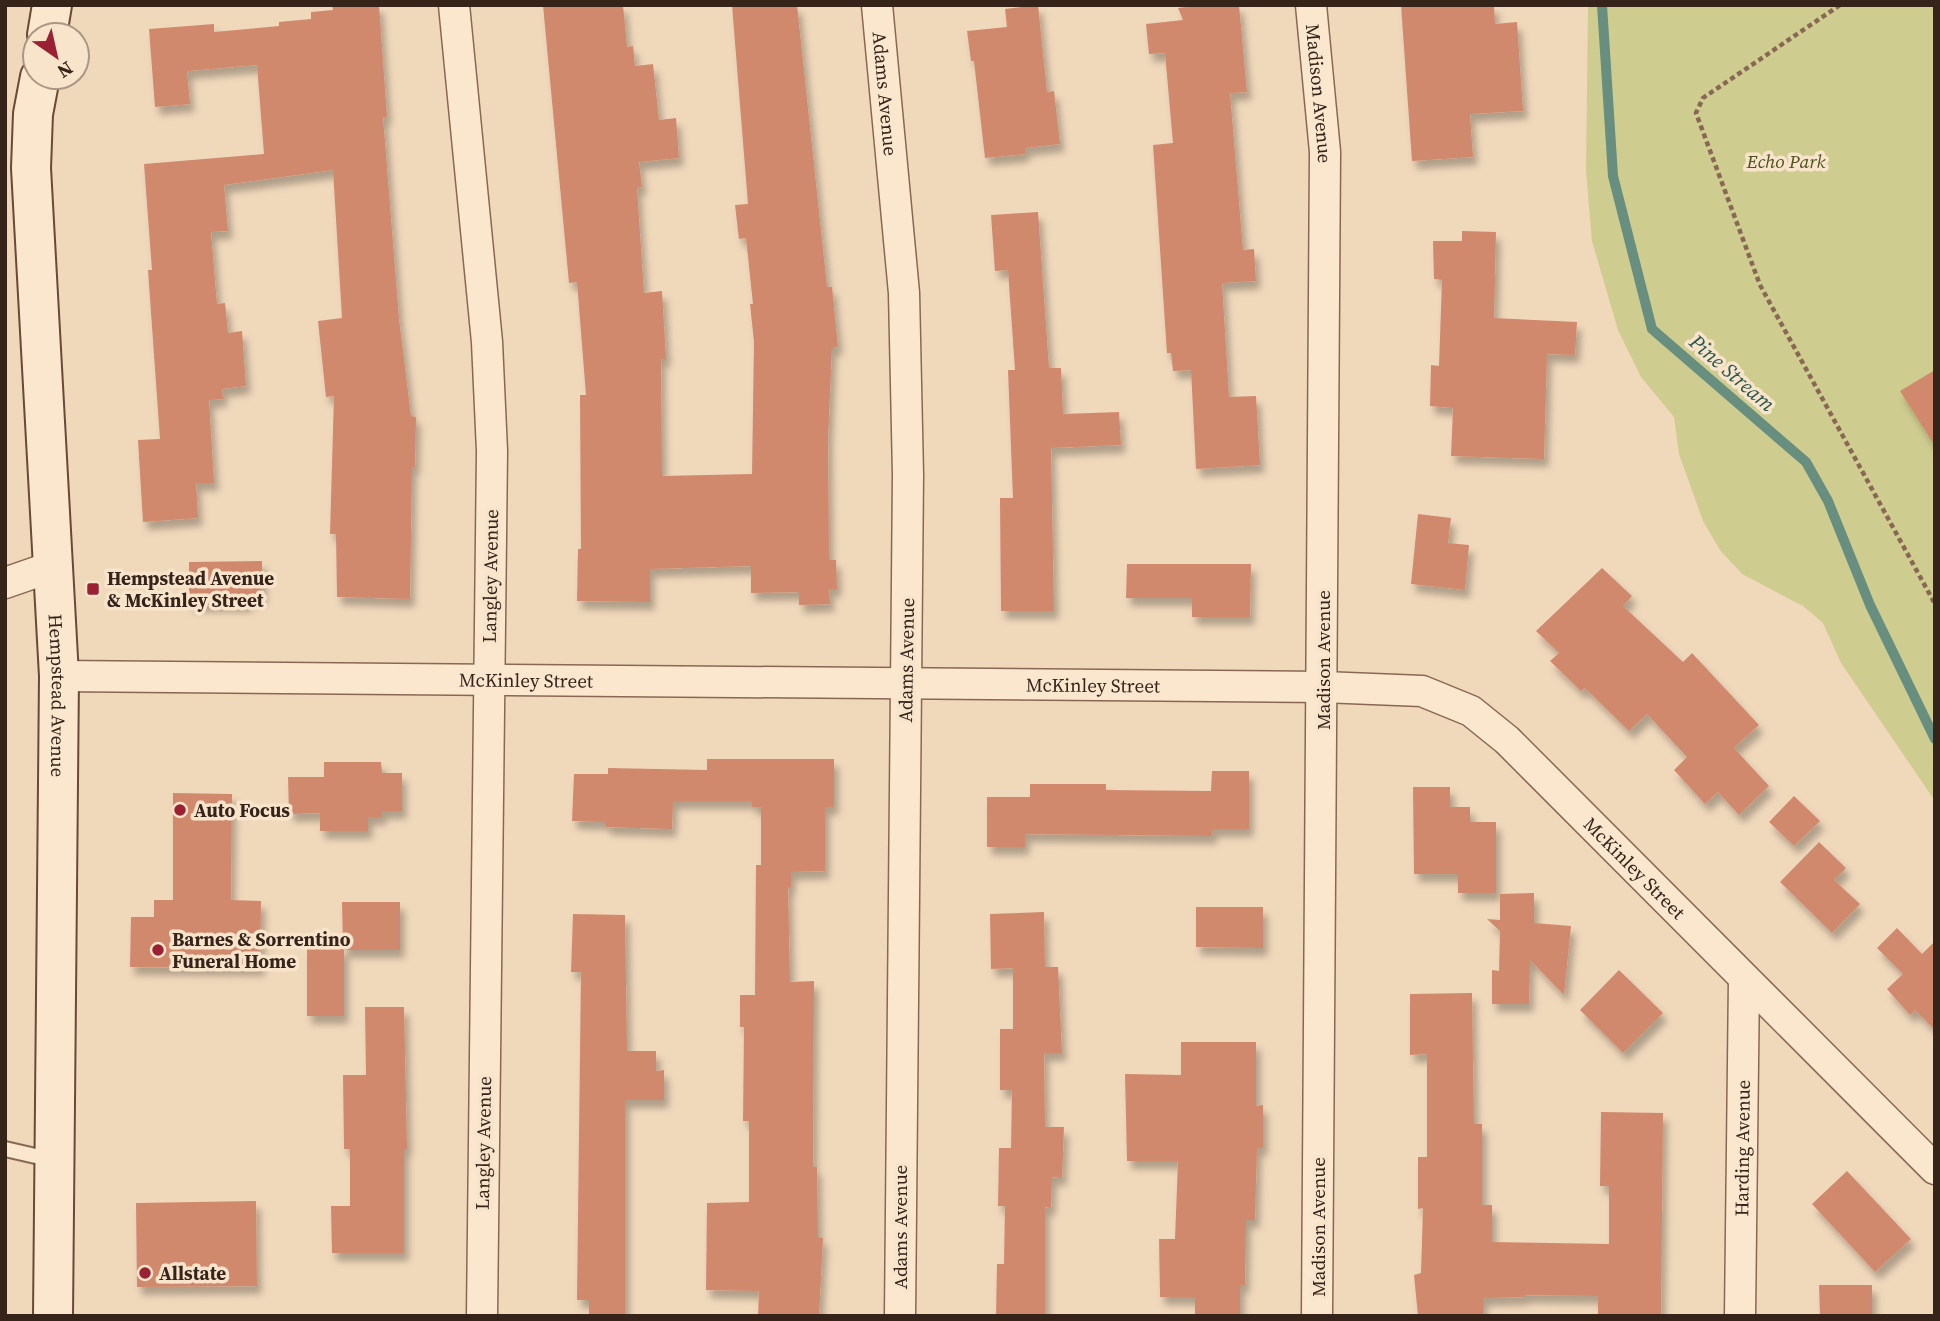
<svg xmlns="http://www.w3.org/2000/svg" width="1940" height="1321" font-family="'Source Serif 4',serif">
<style>
.green{fill:#cecc8f}
.lines{fill:none;stroke-linecap:round;stroke-linejoin:round}
.stream{stroke:#678e7f;stroke-width:10}
.building{fill:#d1896e;filter:url(#shadow)}
.lane-casing{stroke:#886854;stroke-width:18}
.street-casing{stroke:#886854;stroke-width:33}
.secondary-casing{stroke:#694938;stroke-width:42}
.path{stroke:#886854;stroke-width:4.5;stroke-dasharray:5 3.5;stroke-linecap:butt}
.lane{stroke:#fbe7ce;stroke-width:14}
.street{stroke:#fbe7ce;stroke-width:30}
.secondary{stroke:#fbe7ce;stroke-width:38}
.poi-dot{fill:#9a2133;stroke:#f7e4cb;stroke-width:2.5}
.labels{text-anchor:middle;stroke-width:7;stroke-linejoin:round;paint-order:stroke}
.street-label{font-size:19px;fill:#36231a;stroke:#f7e4cb}
.park-label{font-size:19px;font-style:italic;fill:#4e531f;stroke:#f7e4cb}
.poi-label{font-size:19px;font-weight:bold;fill:#36231a;stroke:#f7e4cb;text-anchor:start}
.water-label{font-size:21px;font-style:italic;fill:#28574d;stroke:#f7e4cb}
</style>
<defs>
<filter id="shadow"><feDropShadow dx="4.5" dy="8" stdDeviation="3.5" flood-color="#0004"/></filter>
</defs>
<rect width="100%" height="100%" fill="#f0d8bb"/>
<polygon class="green" points="1588,5 1935,5 1935,801 1841,663 1823,623 1803,606 1742,574 1720,550 1703,521 1679,454 1674,417 1641,377 1618,330 1592,241 1586,171"/>
<g class="lines">
<polyline class="stream" points="1602,5 1613,176 1652,329 1806,462 1828,501 1870,605 1935,739"/>
</g>
<g class="building">
<polygon points="332,5 379,5 387,117 383,117 399,319 411,416 416,417 415,467 412,467 410,599 337,597 336,534 330,534 334,396 326,397 318,321 342,318 333,170 224,185 228,231 211,232 217,304 225,303 228,333 242,331 246,386 222,389 223,399 209,400 214,483 196,483 198,518 143,522 138,440 160,439 148,270 152,270 144,164 264,154 257,65 187,71 190,104 155,107 149,29 214,24 214,32 279,26 279,22 311,19 311,12 333,10"/>
<polygon points="543,5 623,5 627,47 633,46 635,66 653,64 659,120 676,118 679,158 639,162 642,187 637,188 644,293 662,291 666,359 661,359 662,476 752,474 754,342 750,304 753,304 746,238 739,239 735,205 748,204 732,5 797,5 827,287 832,287 838,347 832,348 828,438 829,560 836,560 837,589 829,589 830,604 799,605 799,592 751,593 751,566 650,569 650,602 577,601 578,549 581,549 580,395 586,395 577,282 569,283"/>
<polygon points="1038,5 1047,92 1054,91 1060,144 1025,148 1025,154 985,158 974,61 971,61 967,31 1007,27 1005,9"/>
<polygon points="1202,5 1239,5 1247,92 1230,93 1243,250 1254,249 1256,281 1222,283 1229,397 1256,396 1260,465 1196,469 1191,370 1173,371 1171,353 1167,353 1153,145 1173,143 1165,53 1149,54 1146,24 1183,20 1178,8"/>
<polygon points="1401,5 1494,5 1495,24 1517,22 1523,111 1470,114 1473,157 1412,161"/>
<polygon points="1038,212 1049,368 1061,368 1063,414 1119,412 1121,445 1051,448 1054,611 1001,611 1000,498 1013,498 1008,370 1015,370 1008,270 995,271 991,215"/>
<polygon points="1462,231 1496,232 1494,318 1577,322 1575,355 1547,354 1544,459 1451,456 1453,408 1430,406 1431,365 1439,366 1442,280 1434,279 1433,241 1462,241"/>
<polygon points="1935,370 1935,446 1900,391"/>
<polygon points="1418,514 1451,518 1448,543 1469,545 1465,590 1411,584"/>
<polygon points="262,561 262,597 248,597 248,604 189,604 189,562"/>
<polygon points="1127,564 1251,564 1250,617 1192,617 1192,598 1126,598"/>
<polygon points="1602,568 1632,596 1623,606 1683,662 1692,653 1759,725 1734,748 1769,786 1739,815 1718,792 1705,804 1674,770 1687,757 1647,714 1629,731 1585,688 1581,691 1550,661 1559,653 1536,631"/>
<polygon points="707,759 834,759 834,807 825,807 825,871 791,872 791,887 788,887 790,982 814,981 813,1167 817,1167 818,1237 823,1238 819,1316 758,1316 759,1291 706,1290 707,1203 749,1202 749,1121 743,1121 744,1027 740,1027 740,995 755,995 756,865 761,865 761,807 752,807 752,801 673,801 672,829 606,827 606,822 572,821 574,774 608,774 608,768 707,770"/>
<polygon points="324,762 381,762 382,773 402,773 402,811 382,811 382,817 368,817 368,831 320,831 320,813 289,814 288,777 324,777"/>
<polygon points="1212,771 1249,771 1249,829 1213,829 1212,836 1025,834 1025,847 987,847 987,797 1030,797 1030,784 1106,784 1106,790 1211,791"/>
<polygon points="1413,787 1450,787 1450,807 1470,807 1470,822 1496,822 1496,893 1458,893 1458,874 1414,874"/>
<polygon points="173,793 232,794 231,900 261,901 260,968 130,967 131,917 154,917 154,900 173,900"/>
<polygon points="1794,796 1820,821 1794,846 1769,822"/>
<polygon points="1819,842 1846,868 1834,880 1860,904 1832,933 1780,882"/>
<polygon points="1534,893 1534,923 1571,926 1564,995 1530,960 1529,1004 1492,1004 1492,970 1499,971 1500,931 1487,919 1500,920 1500,894"/>
<polygon points="342,902 400,902 400,950 344,950 344,1016 307,1016 307,949 343,948"/>
<polygon points="1196,907 1263,907 1263,948 1196,947"/>
<polygon points="1044,912 1045,967 1058,967 1062,1053 1044,1053 1045,1127 1064,1127 1062,1178 1052,1177 1051,1208 1045,1207 1045,1316 996,1316 997,1264 1004,1264 1005,1206 998,1206 999,1148 1011,1148 1012,1090 1000,1090 1000,1029 1013,1029 1013,968 991,969 990,914"/>
<polygon points="573,914 625,915 627,1051 656,1051 656,1071 664,1070 664,1100 625,1100 625,1316 589,1316 589,1300 577,1300 581,972 571,972"/>
<polygon points="1897,928 1922,954 1935,941 1935,1030 1915,1010 1910,1015 1887,989 1903,974 1877,948"/>
<polygon points="1619,970 1663,1013 1623,1053 1580,1010"/>
<polygon points="1472,993 1474,1124 1482,1124 1482,1205 1492,1205 1492,1242 1609,1244 1609,1186 1600,1186 1601,1112 1663,1113 1661,1316 1598,1316 1598,1296 1524,1295 1524,1297 1483,1298 1483,1316 1418,1316 1414,1275 1421,1273 1423,1208 1418,1209 1418,1157 1427,1157 1427,1054 1410,1055 1410,994"/>
<polygon points="365,1007 404,1007 407,1149 404,1149 404,1253 332,1253 331,1206 350,1206 350,1149 344,1149 343,1075 366,1075"/>
<polygon points="1181,1042 1256,1042 1256,1106 1263,1105 1263,1148 1257,1148 1255,1220 1246,1220 1245,1285 1240,1285 1240,1316 1195,1316 1195,1297 1160,1297 1159,1239 1175,1239 1178,1161 1127,1161 1125,1074 1181,1075"/>
<polygon points="1847,1171 1911,1239 1875,1272 1812,1204"/>
<polygon points="256,1201 257,1286 137,1287 136,1203"/>
<polygon points="1819,1285 1872,1285 1872,1316 1820,1316"/>
</g>
<g class="lines">
<g class="lane-casing">
<polyline id="lane" points="5,1149 53,1160"/>
</g>
<g class="street-casing">
<g id="street">
<polyline points="454,5 487,342 492,451 482,1316"/>
<path id="s1" d="M877,5L904,293L908,475L900,1316"/>
<path id="s2" d="M1311,5L1325,152L1317,1316"/>
<polyline points="5,583 54,566"/>
<path id="s3" d="M59,676L1323,687L1422,691L1471,711L1507,740L1935,1169"/>
<path id="s4" d="M1740,1316L1744,979"/>
</g>
</g>
<g class="secondary-casing">
<g id="secondary">
<polyline points="47,35 52,5"/>
<path id="s5" d="M40,77L33,114L31,168L59,676L53,1316"/>
</g>
</g>
<polyline class="path" points="1840,5 1703,98 1696,113 1760,285 1935,604"/>
<use href="#lane" class="lane"/>
<use href="#street" class="street"/>
<use href="#secondary" class="secondary"/>
</g>
<g class="poi-dot">
<rect x="86" y="582" width="14" height="14" rx="3.5"/>
<circle cx="180" cy="810" r="7"/>
<circle cx="158" cy="950" r="7"/>
<circle cx="145" cy="1273" r="7"/>
</g>
<g class="labels">
<g class="street-label">
<text dy="7" stroke="none"><textPath href="#s2" startOffset="89">Madison Avenue</textPath></text>
<text dy="7" stroke="none"><textPath href="#s1" startOffset="89">Adams Avenue</textPath></text>
<text transform="translate(490 576) rotate(-89)" y="7">Langley Avenue</text>
<text transform="translate(906 660) rotate(-89)" y="7">Adams Avenue</text>
<text transform="translate(1323 660) rotate(-90)" y="7">Madison Avenue</text>
<text dy="7" stroke="none"><textPath href="#s3" startOffset="467">McKinley Street</textPath></text>
<text dy="7" stroke="none"><textPath href="#s3" startOffset="1034">McKinley Street</textPath></text>
<text dy="7" stroke="none"><textPath href="#s5" startOffset="620">Hempstead Avenue</textPath></text>
<text dy="7" stroke="none"><textPath href="#s3" startOffset="1643">McKinley Street</textPath></text>
<text transform="translate(483 1143) rotate(-89)" y="7">Langley Avenue</text>
<text dy="7" stroke="none"><textPath href="#s4" startOffset="168">Harding Avenue</textPath></text>
<text transform="translate(900 1227) rotate(-90)" y="7">Adams Avenue</text>
<text transform="translate(1318 1227) rotate(-90)" y="7">Madison Avenue</text>
</g>
<g class="park-label">
<text x="1786" y="168">Echo Park</text>
</g>
<g class="poi-label">
<text x="107" y="585">Hempstead Avenue<tspan x="107" dy="22">&amp; McKinley Street</tspan></text>
<text x="194" y="817">Auto Focus</text>
<text x="172" y="946">Barnes &amp; Sorrentino<tspan x="172" dy="22">Funeral Home</tspan></text>
<text x="159" y="1280">Allstate</text>
</g>
<g class="water-label">
<text transform="translate(1732 373) rotate(41)" y="7">Pine Stream</text>
</g>
</g>
<rect width="1940" height="1321" fill="none" stroke="#36231a" stroke-width="14"/>
<g transform="translate(56 56) rotate(146)"><circle r="33" fill="#f7e4cb" stroke="#aa9784" stroke-width="2"/>
<path d="M0-5L12 26L0 18L-12 26Z" fill="#9a2133"/>
<text y="-10" font-size="19" font-weight="bold" text-anchor="middle" fill="#36231a">N</text>
</g>
</svg>
